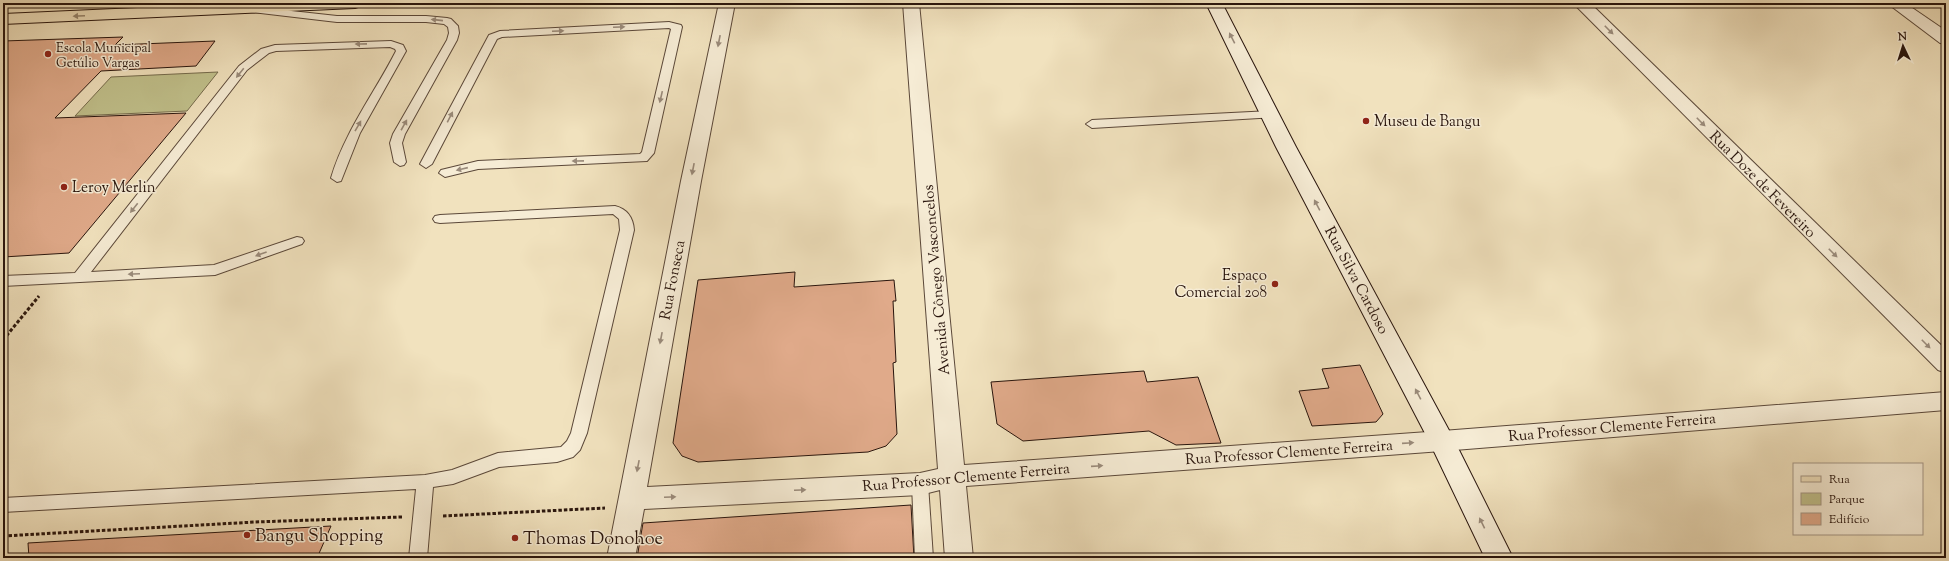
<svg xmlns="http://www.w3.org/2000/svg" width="1949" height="561" font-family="'Sorts Mill Goudy',serif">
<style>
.green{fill:#c1c18c;stroke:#756b4c}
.building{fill:#e0aa8a;stroke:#29150d}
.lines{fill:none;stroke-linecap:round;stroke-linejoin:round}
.lane-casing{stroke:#5b4839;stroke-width:2}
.street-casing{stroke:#5b4839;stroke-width:2}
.secondary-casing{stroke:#29150d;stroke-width:2}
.primary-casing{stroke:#29150d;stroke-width:2}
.path{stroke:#29150d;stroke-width:3;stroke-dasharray:3.5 2;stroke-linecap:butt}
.lane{fill:#f6ecd5;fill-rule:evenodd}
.street{fill:#f6ecd5;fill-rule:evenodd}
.secondary{fill:#f6ecd5;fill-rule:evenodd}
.primary{fill:#f1e2be;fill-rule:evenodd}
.rail{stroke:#29150d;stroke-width:2.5;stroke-dasharray:6 6;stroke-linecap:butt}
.oneway{fill:#97866e}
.oneway2{fill:#9a8b7b}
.poi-dot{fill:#8f2418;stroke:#f6ecd5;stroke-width:1.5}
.labels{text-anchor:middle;stroke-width:3;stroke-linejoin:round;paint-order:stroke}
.far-poi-label{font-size:13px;fill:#29150d;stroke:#f6ecd5;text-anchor:start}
.poi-label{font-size:15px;fill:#29150d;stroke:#f6ecd5;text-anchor:start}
.street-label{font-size:15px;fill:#29150d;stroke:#f6ecd5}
.near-poi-label{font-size:18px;fill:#29150d;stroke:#f6ecd5;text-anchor:start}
</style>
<rect width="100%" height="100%" fill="#f1e2be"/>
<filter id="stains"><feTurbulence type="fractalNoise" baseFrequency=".005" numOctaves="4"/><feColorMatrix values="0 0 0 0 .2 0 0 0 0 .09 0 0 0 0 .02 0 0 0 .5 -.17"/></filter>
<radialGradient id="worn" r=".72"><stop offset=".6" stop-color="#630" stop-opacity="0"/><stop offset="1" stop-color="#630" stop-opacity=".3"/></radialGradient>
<polygon class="green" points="218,72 187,111 75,116 111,77"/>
<g class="building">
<polygon points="123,37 115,45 215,41 196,66 101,71 55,118 186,113 69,253 3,257 3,41"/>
<polygon points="795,272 794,287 894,280 896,301 893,301 896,362 893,363 897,434 886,446 868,452 698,462 682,456 673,443 698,280"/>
<polygon points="1360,365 1383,414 1376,422 1312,426 1299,391 1329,388 1322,369"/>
<polygon points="1144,371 1147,382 1198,377 1221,443 1176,445 1149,431 1023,441 997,424 991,382"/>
<polygon points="911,505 914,558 637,558 643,523"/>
<polygon points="331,526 317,558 29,558 28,543"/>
</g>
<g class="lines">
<g class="lane-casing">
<g id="lane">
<polygon points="255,7 337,16 426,16 447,18 451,19 458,26 459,33 457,40 405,134 402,143 406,162 404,165 400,166 394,162 390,143 393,134 447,40 449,33 448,27 444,24 426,22 337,22 251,12 250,10"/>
<polygon points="669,22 681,25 682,27 654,153 647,161 478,169 445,177 439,173 441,170 478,161 640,154 642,152 671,29 669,28 502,37 497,39 432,164 426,168 420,164 489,35 500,31"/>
<path d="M391,41L403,45L406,51L360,133L341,181L337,182L331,178C345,131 374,94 396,51L395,49L390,47L276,51L269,53L247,70L91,272L214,265L297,237L302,238L304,241L302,244L215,275L3,286V276L75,273L239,66L261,49L275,45Z"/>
<polygon points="1271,111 1275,113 1277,115 1275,117 1092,128 1086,124 1092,120"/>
<path d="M615,206C627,209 633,217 634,230L587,433L580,450L573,457L557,462L499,467L453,484L433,487L427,558H409L416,489L3,512V498L425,475L452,470L498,453L561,447L567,441L571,433L620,230L619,219L613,214L440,223L435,222L433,219L435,216L440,215Z"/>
<polygon points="920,477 926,479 928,484 933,558 915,558 912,484 914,479"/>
</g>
</g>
<g class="street-casing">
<g id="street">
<polygon points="719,3 735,3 701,181 647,487 920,473 938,469 903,3 919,3 964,465 1442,431 1946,392 1946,410 1442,451 966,486 973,558 945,558 940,490 920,495 644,509 635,558 607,558 681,181"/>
<polygon points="1573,3 1590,3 1946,350 1946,373 1938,370"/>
<polygon points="1887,3 1905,3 1946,31 1946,44 1940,43"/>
</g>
</g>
<g class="secondary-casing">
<polygon id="secondary" points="1206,3 1222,3 1296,147 1451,434 1513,558 1485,558 1429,441 1276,147"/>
</g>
<g class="primary-casing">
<polygon id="primary" points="249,3 363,3 361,6 355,8 3,24 3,14"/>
</g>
<g class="path">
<polyline points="3,340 39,296"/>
<polyline points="443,516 605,508"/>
<polyline points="3,536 255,522 402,517"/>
</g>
<use href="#lane" class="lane"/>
<use href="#street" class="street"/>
<use href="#secondary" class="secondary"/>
<use href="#primary" class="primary"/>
<polyline class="rail" points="3,5 49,3"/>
</g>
<defs><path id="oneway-solid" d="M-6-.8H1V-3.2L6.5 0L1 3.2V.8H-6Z"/></defs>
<use class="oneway" href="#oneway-solid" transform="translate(79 16) rotate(177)"/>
<g class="oneway2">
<use href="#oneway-solid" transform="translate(437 20) rotate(-174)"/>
<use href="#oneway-solid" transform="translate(619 27) rotate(-3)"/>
<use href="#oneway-solid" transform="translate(1609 30) rotate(45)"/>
<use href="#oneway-solid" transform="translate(558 31) rotate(-3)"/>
<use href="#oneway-solid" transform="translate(1232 38) rotate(-117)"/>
<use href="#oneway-solid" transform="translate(719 41) rotate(101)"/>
<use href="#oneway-solid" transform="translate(361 44) rotate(179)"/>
<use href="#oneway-solid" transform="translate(240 73) rotate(129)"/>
<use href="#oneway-solid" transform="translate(661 97) rotate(103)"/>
<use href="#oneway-solid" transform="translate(450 117) rotate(-63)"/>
<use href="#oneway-solid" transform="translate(1701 122) rotate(45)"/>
<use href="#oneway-solid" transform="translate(404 125) rotate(-61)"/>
<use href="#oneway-solid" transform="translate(358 126) rotate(-60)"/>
<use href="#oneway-solid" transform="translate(578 161) rotate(179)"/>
<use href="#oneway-solid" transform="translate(462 169) rotate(167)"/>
<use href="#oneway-solid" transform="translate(693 169) rotate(101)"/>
<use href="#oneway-solid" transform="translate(1317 205) rotate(-118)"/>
<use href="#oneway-solid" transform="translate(134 208) rotate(128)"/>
<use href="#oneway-solid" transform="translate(1833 253) rotate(45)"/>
<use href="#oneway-solid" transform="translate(261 254) rotate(160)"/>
<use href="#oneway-solid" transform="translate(134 274) rotate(177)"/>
<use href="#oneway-solid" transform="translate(661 338) rotate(101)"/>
<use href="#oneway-solid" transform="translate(1926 344) rotate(45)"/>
<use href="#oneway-solid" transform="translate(1418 394) rotate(-118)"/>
<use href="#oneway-solid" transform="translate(1408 443) rotate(-4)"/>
<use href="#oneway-solid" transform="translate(638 466) rotate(101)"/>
<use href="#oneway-solid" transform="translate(1097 466) rotate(-4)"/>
<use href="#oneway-solid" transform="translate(800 490) rotate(-3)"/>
<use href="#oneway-solid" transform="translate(670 497) rotate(-3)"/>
<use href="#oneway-solid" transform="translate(1482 523) rotate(-116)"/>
</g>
<g class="poi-dot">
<circle cx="48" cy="54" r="4"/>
<circle cx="1366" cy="121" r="4"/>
<circle cx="64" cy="187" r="4"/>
<circle cx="1275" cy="284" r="4"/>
<circle cx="247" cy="535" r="4"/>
<circle cx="515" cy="538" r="4"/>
</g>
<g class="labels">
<g class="far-poi-label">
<text x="56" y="52">Escola Municipal<tspan x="56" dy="15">Getúlio Vargas</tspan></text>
</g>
<g class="poi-label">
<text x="1374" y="126">Museu de Bangu</text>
<text x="72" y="192">Leroy Merlin</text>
<text x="1267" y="280" text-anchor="end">Espaço<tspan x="1267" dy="17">Comercial 208</tspan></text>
</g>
<g class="street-label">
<text transform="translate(1763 184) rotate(45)" y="5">Rua Doze de Fevereiro</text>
<text transform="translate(672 280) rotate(-79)" y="5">Rua Fonseca</text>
<text transform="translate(936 280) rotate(-95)" y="5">Avenida Cônego Vasconcelos</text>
<text transform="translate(1357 280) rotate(62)" y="5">Rua Silva Cardoso</text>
<text transform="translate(1612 427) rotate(-5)" y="5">Rua Professor Clemente Ferreira</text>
<text transform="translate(1289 452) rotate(-4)" y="5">Rua Professor Clemente Ferreira</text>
<text transform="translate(966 477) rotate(-5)" y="5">Rua Professor Clemente Ferreira</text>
</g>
<g class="near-poi-label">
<text x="255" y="541">Bangu Shopping</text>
<text x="523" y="544">Thomas Donohoe</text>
</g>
</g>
<rect width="1949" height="561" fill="none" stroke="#f1e2be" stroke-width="16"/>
<rect x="4" y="4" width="1941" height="553" fill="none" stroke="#29150d" stroke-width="2"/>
<rect x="8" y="8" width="1933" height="545" fill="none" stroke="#29150d"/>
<rect x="1793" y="463" width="130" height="72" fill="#f6ecd5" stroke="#a49685"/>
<rect x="1801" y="476" width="20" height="6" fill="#f1e2be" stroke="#a49685"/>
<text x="1829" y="483" font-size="12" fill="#29150d">Rua</text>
<rect x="1801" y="493" width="20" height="12" fill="#c1c18c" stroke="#a49685"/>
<text x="1829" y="503" font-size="12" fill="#29150d">Parque</text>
<rect x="1801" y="513" width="20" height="12" fill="#e0aa8a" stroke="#a49685"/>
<text x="1829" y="523" font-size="12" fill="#29150d">Edifício</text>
<g transform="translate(1903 46) rotate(356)" stroke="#f6ecd5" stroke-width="3" paint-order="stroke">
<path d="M0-3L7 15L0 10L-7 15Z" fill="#29150d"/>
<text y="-6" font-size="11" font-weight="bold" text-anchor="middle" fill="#29150d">N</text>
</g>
<rect width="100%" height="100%" filter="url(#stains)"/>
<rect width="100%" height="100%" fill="url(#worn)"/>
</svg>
